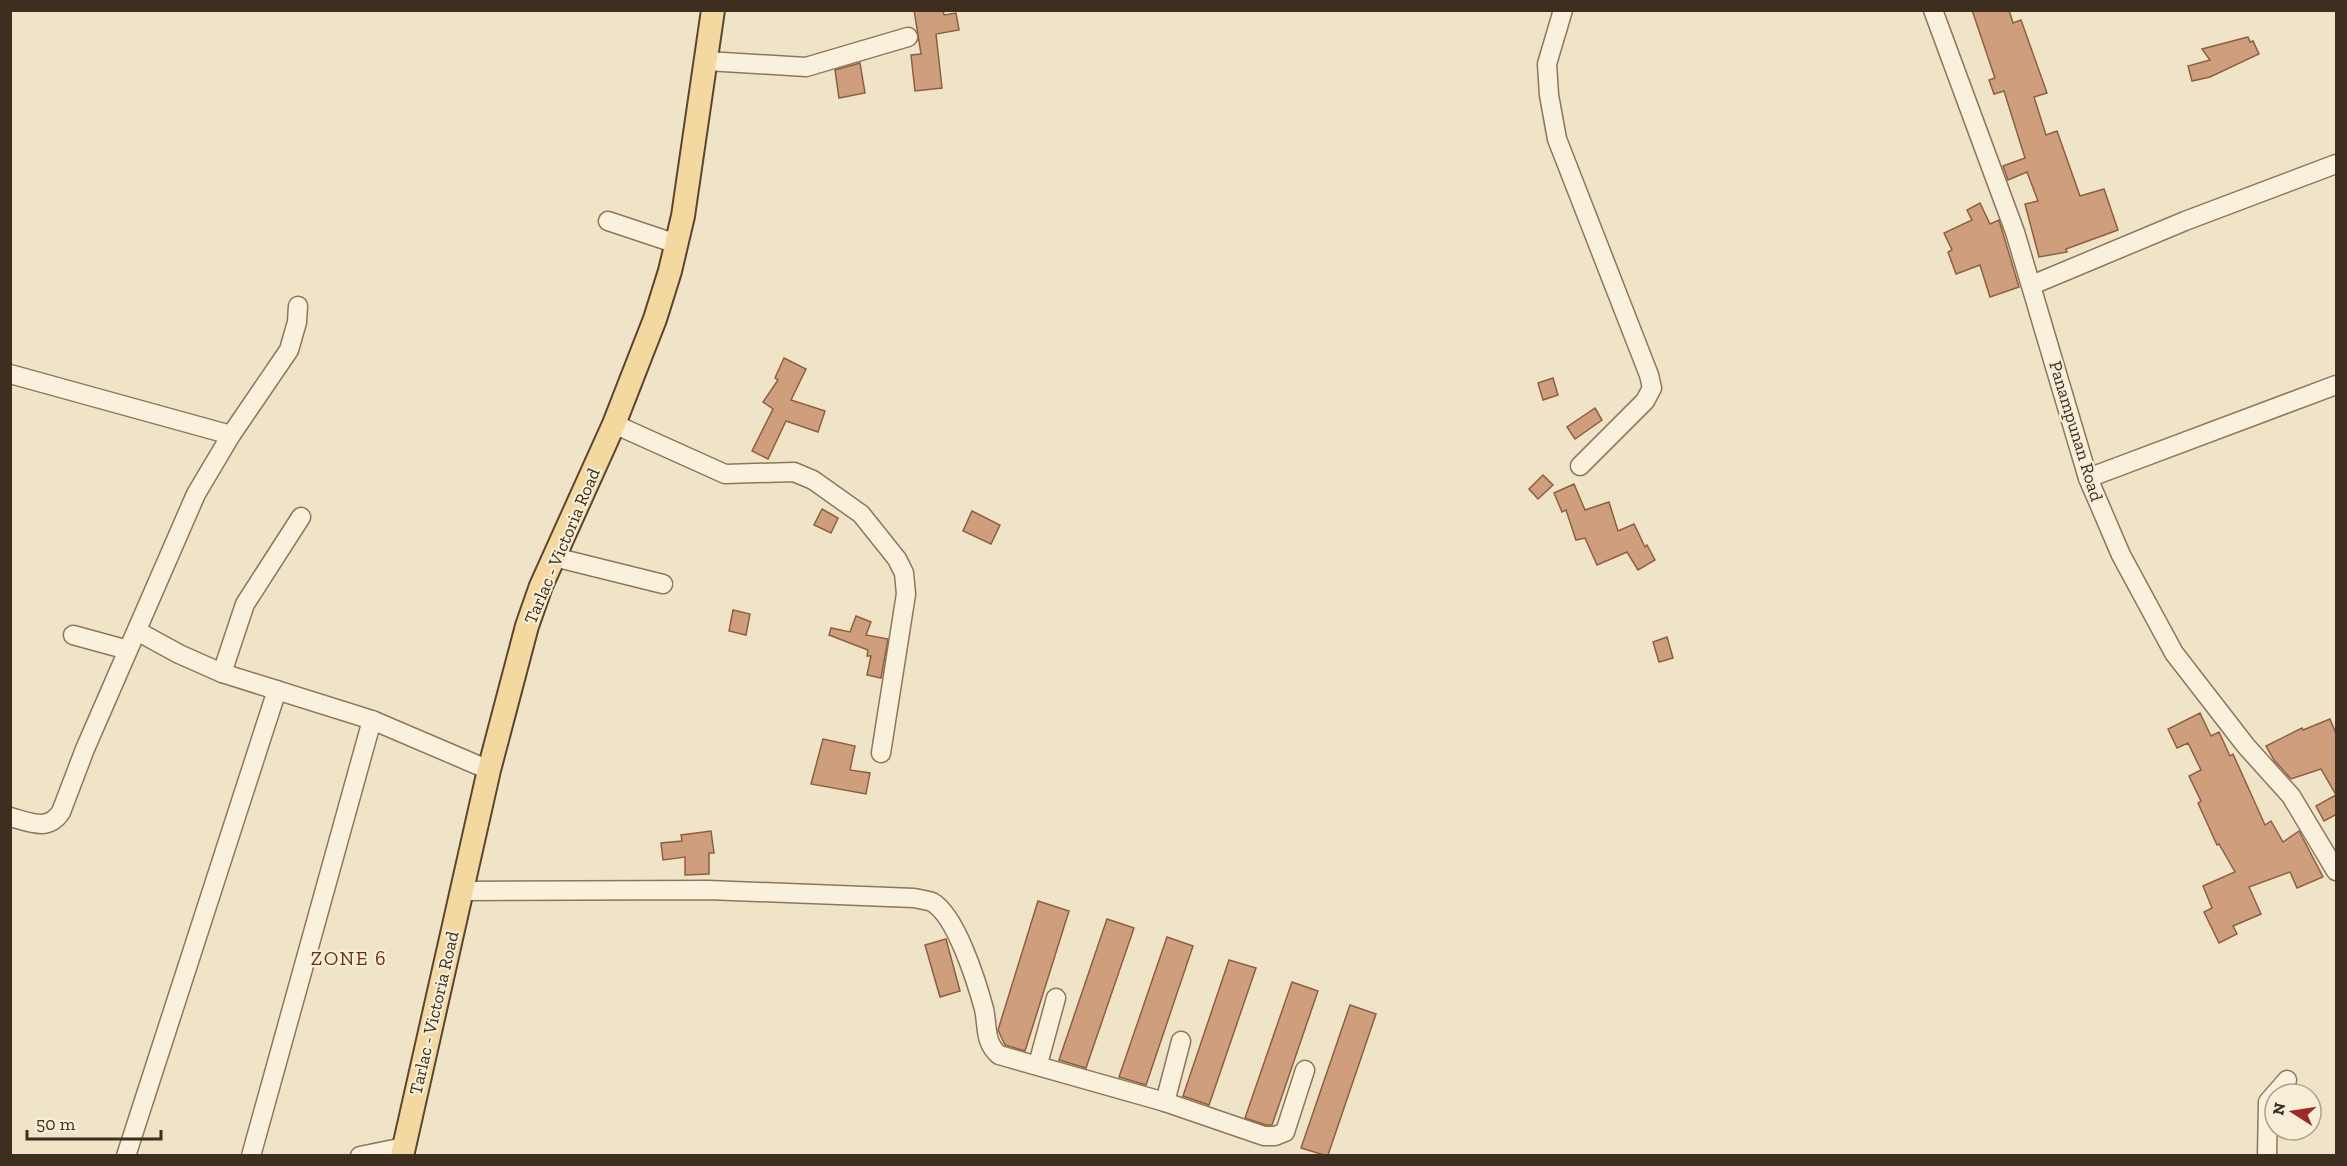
<svg xmlns="http://www.w3.org/2000/svg" width="2347" height="1166" font-family="'Zilla Slab',serif">
<style>
.building{fill:#cf9f7d;stroke:#8d5f41;stroke-width:1.5}
.lines{fill:none;stroke-linecap:round;stroke-linejoin:round}
.minor-casing{stroke:#8d765c;stroke-width:21}
.major-casing{stroke:#5b4430;stroke-width:26}
.minor{stroke:#faf1dc;stroke-width:18}
.major{stroke:#f3d9a0;stroke-width:22}
.labels{text-anchor:middle;stroke-width:4.5;stroke-linejoin:round;paint-order:stroke}
.street-label{font-size:18px;fill:#3d2e20;stroke:#f7eed8}
.neighbourhood-label{font-size:20px;letter-spacing:1.5px;fill:#6b2e1e;stroke:#f7eed8}
</style>
<rect width="100%" height="100%" fill="#f0e4c8"/>
<g class="building">
<polygon points="914,10 943,10 944,15 956,13 959,30 936,34 942,88 915,91 911,55 921,54"/>
<polygon points="1972,10 2009,10 2013,23 2021,20 2047,93 2034,97 2046,135 2057,131 2080,196 2104,189 2118,230 2066,249 2067,252 2039,257 2025,204 2038,201 2027,172 2008,180 2003,166 2025,158 2004,91 1994,94 1989,80 1995,78"/>
<polygon points="2248,37 2250,42 2253,41 2259,54 2210,77 2192,81 2188,66 2210,60 2202,49"/>
<polygon points="860,63 865,93 839,98 835,70"/>
<polygon points="1980,203 1990,224 1999,220 2019,287 1990,297 1980,265 1956,274 1948,252 1952,250 1944,233 1972,220 1967,210"/>
<polygon points="784,358 806,369 791,400 825,411 818,432 786,421 768,459 752,451 773,409 763,402 778,380 775,378"/>
<polygon points="1553,378 1558,395 1543,400 1538,383"/>
<polygon points="1595,408 1602,420 1575,439 1567,427"/>
<polygon points="1543,475 1553,485 1538,499 1529,489"/>
<polygon points="1574,484 1585,510 1609,502 1618,531 1634,524 1645,547 1647,545 1655,560 1638,570 1627,552 1597,565 1585,538 1576,540 1566,510 1562,512 1554,493"/>
<polygon points="822,509 838,518 831,533 814,525"/>
<polygon points="972,511 1000,525 991,544 963,531"/>
<polygon points="733,610 750,614 746,635 729,631"/>
<polygon points="856,616 871,622 866,635 888,639 881,678 867,675 871,656 867,656 868,650 829,635 831,628 850,632"/>
<polygon points="1667,637 1673,658 1659,662 1653,642"/>
<polygon points="2200,713 2211,736 2219,732 2230,756 2233,754 2265,825 2271,821 2283,842 2299,831 2323,877 2297,888 2290,872 2249,887 2261,914 2233,926 2237,934 2219,943 2204,912 2212,908 2203,886 2235,872 2219,844 2217,845 2198,803 2201,801 2189,776 2201,770 2188,743 2177,748 2168,729"/>
<polygon points="2330,719 2337,736 2337,814 2324,821 2316,806 2336,795 2321,769 2291,779 2274,760 2266,746 2302,728 2303,730"/>
<polygon points="823,739 855,746 850,770 870,773 866,794 811,784"/>
<polygon points="711,831 714,853 709,853 709,874 685,875 685,857 663,860 661,843 682,841 681,835"/>
<polygon points="1038,901 1069,911 1025,1051 1005,1045 998,1030"/>
<polygon points="1107,919 1134,928 1086,1068 1059,1060"/>
<polygon points="1167,937 1193,946 1146,1085 1119,1077"/>
<polygon points="946,939 960,991 940,997 925,945"/>
<polygon points="1229,960 1256,968 1209,1105 1183,1096"/>
<polygon points="1292,982 1318,991 1272,1125 1266,1125 1245,1118"/>
<polygon points="1350,1005 1376,1014 1328,1155 1324,1155 1301,1148"/>
</g>
<g class="lines">
<g class="minor-casing">
<g id="minor">
<polyline points="1563,10 1547,64 1549,95 1557,139 1649,375 1652,388 1645,401 1580,466"/>
<polyline points="1933,10 2015,232 2088,478 2121,555 2174,653 2246,746 2291,796 2336,871"/>
<polyline points="707,61 806,67 908,37"/>
<polyline points="608,221 677,244"/>
<polyline points="2032,285 2185,221 2336,164"/>
<polyline points="10,374 231,435"/>
<polyline points="614,424 725,474 794,472 813,480 861,514 897,559 904,573 906,594 881,753"/>
<polyline points="2088,478 2336,385"/>
<polyline points="554,557 663,584"/>
<polyline points="137,631 179,654 222,673 372,720 489,770"/>
<polyline points="73,635 128,650"/>
<polyline points="222,673 245,604 301,517"/>
<path d="M10,817C30,822 48,832 61,812L85,749L196,494L231,435L289,350L297,322L298,306"/>
<path d="M462,891L708,890L914,898C919,899 927,900 932,902C956,915 977,983 984,1009C988,1027 984,1042 999,1055L1165,1102L1264,1136H1275L1285,1132L1305,1070"/>
<polyline points="1038,1064 1056,998"/>
<polyline points="1165,1102 1181,1041"/>
<polyline points="126,1156 277,690"/>
<polyline points="251,1156 372,720"/>
<polyline points="360,1156 404,1147"/>
<polyline points="2267,1156 2268,1102 2287,1080"/>
</g>
</g>
<g class="major-casing">
<polyline id="major" points="402,1156 489,770 527,626 541,586 614,424 655,319 670,271 683,216 713,10"/>
</g>
<use href="#minor" class="minor"/>
<use href="#major" class="major"/>
</g>
<g class="labels">
<g class="street-label">
<text transform="translate(2076 431) rotate(73)" y="6">Panampunan Road</text>
<text transform="translate(562 546) rotate(-67)" y="6">Tarlac - Victoria Road</text>
<text transform="translate(434 1013) rotate(-77)" y="6">Tarlac - Victoria Road</text>
</g>
<g class="neighbourhood-label">
<text x="349" y="965">ZONE 6</text>
</g>
</g>
<rect width="2347" height="1166" fill="none" stroke="#3d2e20" stroke-width="24"/>
<g transform="translate(2293 1112) rotate(282)"><circle r="28" fill="#f7eed8" stroke="#ada18e" stroke-width="1.5"/>
<path d="M0-4.5L10 22L0 15L-10 22Z" fill="#9e2a2b"/>
<text y="-9" font-size="16" font-weight="bold" text-anchor="middle" fill="#3d2e20">N</text>
</g>
<path d="M27 1130v9h134v-9" fill="none" stroke="#3d2e20" stroke-width="3"/>
<text x="36" y="1130" font-size="18" fill="#3d2e20" stroke="#f7eed8" stroke-width="4.5" paint-order="stroke">50 m</text>
</svg>
